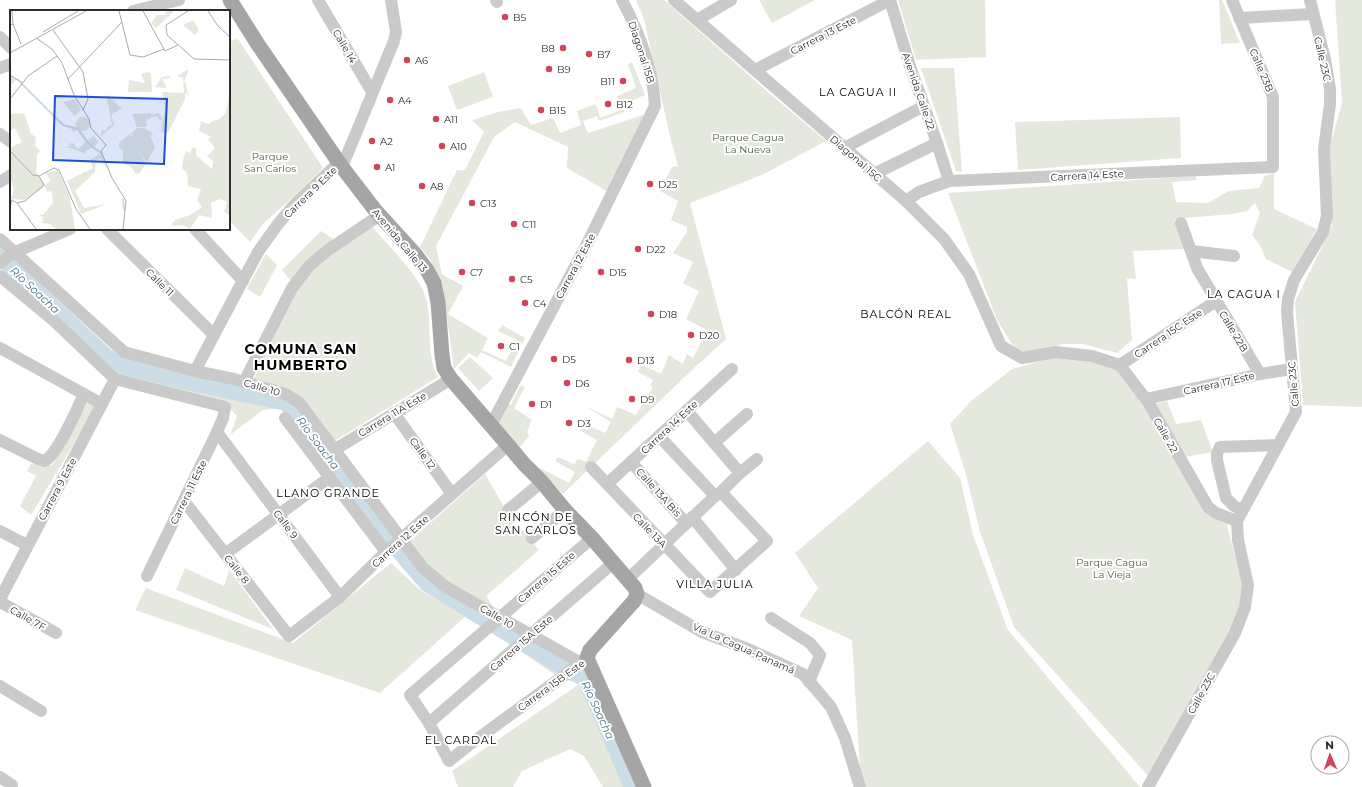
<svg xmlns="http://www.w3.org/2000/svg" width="1362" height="787" font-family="Montserrat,sans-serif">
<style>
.green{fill:#e5e9dd}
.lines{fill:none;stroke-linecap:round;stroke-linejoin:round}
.river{stroke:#cbdee7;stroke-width:16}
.minor{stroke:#cacaca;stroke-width:12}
.major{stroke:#a5a5a5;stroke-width:15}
.poi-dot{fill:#cf455c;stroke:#fff;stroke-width:1.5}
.labels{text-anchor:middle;stroke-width:4;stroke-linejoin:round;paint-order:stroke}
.poi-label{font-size:10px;fill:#2d2d2d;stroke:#fff;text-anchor:start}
.street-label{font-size:10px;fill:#2d2d2d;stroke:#fff}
.park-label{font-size:10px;fill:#546341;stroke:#fff}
.neighbourhood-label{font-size:11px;letter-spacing:1px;fill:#000;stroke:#fff}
.water-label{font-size:11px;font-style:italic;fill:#467285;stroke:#fff}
.district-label{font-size:14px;font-weight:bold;letter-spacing:1px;fill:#000;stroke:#fff}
.inset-river{fill:none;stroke:#cbdee7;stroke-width:2}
.inset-road{fill:none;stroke:#ababab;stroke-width:1}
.view{fill:#1d4ed8;fill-opacity:0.15;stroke:#1d4ed8;stroke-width:2}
.inset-edge{fill:none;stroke:#2d2d2d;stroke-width:2}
</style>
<rect width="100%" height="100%" fill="#fff"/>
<g class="green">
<polygon points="636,0 664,0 769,93 826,141 762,175 690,203 726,339 695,367 563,494 538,467 569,483 575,472 555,461 558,457 574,464 578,459 586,462 597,440 579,430 583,423 605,433 611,422 589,409 589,408 612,419 617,407 636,415 653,387 650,386 653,380 638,372 641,364 661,374 669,355 683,364 687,354 693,358 707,330 686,319 699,291 683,283 693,262 673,253 687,232 687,227 671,220 678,201 660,191 672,167 678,166 671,141 644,19"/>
<polygon points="759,0 815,0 772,23"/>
<polygon points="898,0 985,0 986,57 916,60"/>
<polygon points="1219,0 1222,0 1240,43 1221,44"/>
<polygon points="1335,0 1362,0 1362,407 1303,405 1295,302 1332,226 1330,146 1342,103"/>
<polygon points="238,39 323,168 303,188 264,223 250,242 229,220 229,41"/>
<polygon points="632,62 645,95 622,105 624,112 599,121 597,116 583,121 588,133 649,113 610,193 567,168 568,147 515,122 494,137 436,246 442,274 463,286 448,314 488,338 482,350 506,361 517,340 498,331 502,325 525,338 511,367 481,352 477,358 469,353 454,369 443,288 431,261 420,247 457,170 465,170 484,132 472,120 498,112 521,108 531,125 553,118 560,133 581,125 577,111 596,104 600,118 621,110 617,96 636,88 628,64"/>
<polygon points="921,68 954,68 962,172 956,171"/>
<polygon points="484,72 493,97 457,110 448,86"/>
<polygon points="1180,117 1181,158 1018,170 1015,122"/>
<polygon points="1274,173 1274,209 1317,229 1292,272 1266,259 1261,247 1252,235 1260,213 1255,203 1247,211 1232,214 1175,219 1186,249 1133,251 1136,279 1127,278 1132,340 1117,353 1083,344 1063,344 1024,354 1013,346 997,320 948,193 1195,176 1197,180 1172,182 1176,202 1208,203 1229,191 1259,188 1265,176"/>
<path d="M370,224C386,244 423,278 427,302C432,328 426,354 438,377L333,442L304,398L291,391L253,380L296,287L282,270L321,231L341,244Z"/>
<polygon points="0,247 118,356 280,398 294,406 398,543 447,591 530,642 568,662 555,675 469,615 423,589 387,550 280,408 263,410 230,435 237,416 222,400 117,374 0,266"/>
<polygon points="266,254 277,265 260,297 247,289"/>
<polygon points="1059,356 1095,359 1117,367 1146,403 1206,508 1228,521 1227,525 1243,585 1241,607 1231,630 1149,777 1014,627 980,532 966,474 950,424 971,401 1012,369"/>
<polygon points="470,357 493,378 479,391 458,368"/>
<polygon points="520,386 525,387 514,408 532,420 527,432 529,436 520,447 497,422 507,404 511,405"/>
<polygon points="1167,401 1176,424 1201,420 1213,452 1185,457 1154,404"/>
<polygon points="87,403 96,407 31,515 20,506 36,476 27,471 31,464 52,465"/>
<polygon points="928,441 960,478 973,535 1008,630 1140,787 861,787 852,640 799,616 818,588 795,553"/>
<polygon points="485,474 515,526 519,526 539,550 486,596 494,608 447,583 425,564 408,543"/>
<polygon points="391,563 420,590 466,616 380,693 135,610 146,588 293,643"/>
<polygon points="185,568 224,586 229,570 273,629 176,590"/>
<polygon points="581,683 629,787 603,787 584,756 570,749 522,771 513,787 458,787 452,771"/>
</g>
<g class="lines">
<polyline class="river" points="0,257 106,356 122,366 182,381 286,403 292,408 403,556 427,584 570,672 585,678 632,787"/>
<g class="minor">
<polyline points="318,0 372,92"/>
<polyline points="496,0 497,2"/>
<polyline points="674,0 906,201 944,239 969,274 1001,346 1022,358 1056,352 1092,356 1120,365"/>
<polyline points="890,0 910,66 937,143 949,181"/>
<polyline points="133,11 179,0"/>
<polyline points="1239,18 1313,14"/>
<polyline points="697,20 731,0"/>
<polyline points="0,37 11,48"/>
<polyline points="0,68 11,64"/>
<polyline points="755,70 890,0"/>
<polyline points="0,134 11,142"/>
<polyline points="844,148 924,106"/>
<polyline points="874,174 937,143"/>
<polyline points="0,182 11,175"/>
<polyline points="906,201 919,192 949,181 1273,167 1273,97 1232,0"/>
<polyline points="1181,223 1197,268 1260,374"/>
<polyline points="107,229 214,335"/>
<polyline points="195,229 243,281"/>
<polyline points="0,239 124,352 195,371 234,379 285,394 299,402 423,568 446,587 579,662"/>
<polyline points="1191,251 1234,256"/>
<polyline points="0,263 15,252 70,229"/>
<polyline points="0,276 54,321 115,379 225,407 223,418 217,432 147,576"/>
<polyline points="0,348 102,404"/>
<polyline points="1120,365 1148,402 1208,507 1216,513 1237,521"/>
<polyline points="1120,365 1216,301"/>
<polyline points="195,371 258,252 278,224 295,204 336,165 342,167 394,41 396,32 391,0"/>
<polyline points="244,382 292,288 309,266 328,250 374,219 380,216"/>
<polyline points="1146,399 1260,374 1292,369"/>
<polyline points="687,411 740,473"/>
<polyline points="394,413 452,494"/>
<polyline points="285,418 386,552"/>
<path d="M491,425L588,242L655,106C653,69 639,32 622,0"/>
<polyline points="217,432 340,597"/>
<polyline points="659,436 715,496"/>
<path d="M0,440L38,459L45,461C59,452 76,411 84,394"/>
<polyline points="714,443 747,414"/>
<polyline points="334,450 451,379"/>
<polyline points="631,462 686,523"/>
<polyline points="591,467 710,592 767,541 721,492"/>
<polyline points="607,484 732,369"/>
<polyline points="184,501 289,636 340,597 386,552 508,445"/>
<polyline points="508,510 542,482"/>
<polyline points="1242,510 1234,506 1226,498 1217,460 1217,454 1220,447 1277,445"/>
<polyline points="692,517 736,570"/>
<polyline points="0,531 27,545"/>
<polyline points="532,538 565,510"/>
<polyline points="225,554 330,477"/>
<polyline points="627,580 715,496 721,492 740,473 757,459"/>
<polyline points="637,594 702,632 748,649 803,674 831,707 845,738 860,787"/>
<polyline points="0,599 115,379"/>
<polyline points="0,602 56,633"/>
<polyline points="771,618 810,643 820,655 809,682"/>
<path d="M584,660C577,663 569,672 562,677L469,745L449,761L429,723L410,695L592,538"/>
<polyline points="0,686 41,711"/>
<polyline points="429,723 613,563"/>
<polyline points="0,777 12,785"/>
<polyline points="1148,787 1235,633 1245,607 1248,585 1238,540 1237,521 1296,412 1287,312 1288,299 1294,280 1323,232 1327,216 1324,149 1330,104 1330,89 1325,59 1310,0"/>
</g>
<polyline class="major" points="230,0 257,43 342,167 375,210 415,254 427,270 434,283 438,302 442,355 444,368 451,379 508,445 524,464 542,482 565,510 592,538 635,588 637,594 634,601 590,650 587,658 644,787"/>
</g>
<g class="poi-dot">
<circle cx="505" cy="17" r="4"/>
<circle cx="563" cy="48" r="4"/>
<circle cx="589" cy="54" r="4"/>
<circle cx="407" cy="60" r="4"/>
<circle cx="549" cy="69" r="4"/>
<circle cx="623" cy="81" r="4"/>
<circle cx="390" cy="100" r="4"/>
<circle cx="608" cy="104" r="4"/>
<circle cx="541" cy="110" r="4"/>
<circle cx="436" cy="119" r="4"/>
<circle cx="372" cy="141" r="4"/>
<circle cx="442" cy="146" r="4"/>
<circle cx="377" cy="167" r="4"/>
<circle cx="650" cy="184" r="4"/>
<circle cx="422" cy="186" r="4"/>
<circle cx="472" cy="203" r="4"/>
<circle cx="514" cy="224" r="4"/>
<circle cx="638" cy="249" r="4"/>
<circle cx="462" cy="272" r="4"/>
<circle cx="601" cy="272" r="4"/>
<circle cx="512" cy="279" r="4"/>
<circle cx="525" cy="303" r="4"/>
<circle cx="651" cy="314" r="4"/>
<circle cx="691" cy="335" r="4"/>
<circle cx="501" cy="346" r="4"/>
<circle cx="554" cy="359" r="4"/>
<circle cx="629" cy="360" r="4"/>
<circle cx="567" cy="383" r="4"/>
<circle cx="632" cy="399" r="4"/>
<circle cx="532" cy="404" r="4"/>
<circle cx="569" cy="423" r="4"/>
</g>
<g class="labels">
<g class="poi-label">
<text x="513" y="21">B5</text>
<text x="555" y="52" text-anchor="end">B8</text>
<text x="597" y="58">B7</text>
<text x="415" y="64">A6</text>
<text x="557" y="73">B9</text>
<text x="615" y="85" text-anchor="end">B11</text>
<text x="398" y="104">A4</text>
<text x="616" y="108">B12</text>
<text x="549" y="114">B15</text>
<text x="444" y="123">A11</text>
<text x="380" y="145">A2</text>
<text x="450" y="150">A10</text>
<text x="385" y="171">A1</text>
<text x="658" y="188">D25</text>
<text x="430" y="190">A8</text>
<text x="480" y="207">C13</text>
<text x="522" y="228">C11</text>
<text x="646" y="253">D22</text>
<text x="470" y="276">C7</text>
<text x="609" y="276">D15</text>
<text x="520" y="283">C5</text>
<text x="533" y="307">C4</text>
<text x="659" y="318">D18</text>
<text x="699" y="339">D20</text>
<text x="509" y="350">C1</text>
<text x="562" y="363">D5</text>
<text x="637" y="364">D13</text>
<text x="575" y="387">D6</text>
<text x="640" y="403">D9</text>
<text x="540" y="408">D1</text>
<text x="577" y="427">D3</text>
</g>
<g class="street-label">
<text transform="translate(823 35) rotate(-27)" y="4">Carrera 13 Este</text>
<text transform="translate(345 46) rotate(60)" y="4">Calle 14</text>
<text transform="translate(642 52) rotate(72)" y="4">Diagonal 15B</text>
<text transform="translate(1323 59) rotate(77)" y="4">Calle 23C</text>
<text transform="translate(1262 70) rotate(67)" y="4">Calle 23B</text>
<text transform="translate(919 91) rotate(71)" y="4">Avenida Calle 22</text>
<text transform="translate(856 158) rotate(41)" y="4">Diagonal 15C</text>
<text transform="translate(1087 175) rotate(-3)" y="4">Carrera 14 Este</text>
<text transform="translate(310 192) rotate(-44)" y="4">Carrera 9 Este</text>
<text transform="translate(400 240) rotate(50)" y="4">Avenida Calle 13</text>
<text transform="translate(575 266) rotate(-62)" y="4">Carrera 12 Este</text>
<text transform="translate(160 282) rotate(45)" y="4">Calle 11</text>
<text transform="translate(1234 331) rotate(59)" y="4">Calle 22B</text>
<text transform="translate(1168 333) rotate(-34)" y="4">Carrera 15C Este</text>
<text transform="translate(1219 383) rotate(-13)" y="4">Carrera 17 Este</text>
<text transform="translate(1293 384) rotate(-95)" y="4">Calle 23C</text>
<text transform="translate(262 387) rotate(16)" y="4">Calle 10</text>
<text transform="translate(392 414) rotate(-31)" y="4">Carrera 11A Este</text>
<text transform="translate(669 427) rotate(-43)" y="4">Carrera 14 Este</text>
<text transform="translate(1166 435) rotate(60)" y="4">Calle 22</text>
<text transform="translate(423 453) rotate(54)" y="4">Calle 12</text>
<text transform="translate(57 489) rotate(-62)" y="4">Carrera 9 Este</text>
<text transform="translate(188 492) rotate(-64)" y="4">Carrera 11 Este</text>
<text transform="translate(659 492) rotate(48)" y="4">Calle 13A Bis</text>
<text transform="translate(286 524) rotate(53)" y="4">Calle 9</text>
<text transform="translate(650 530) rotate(46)" y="4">Calle 13A</text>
<text transform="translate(400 541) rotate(-42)" y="4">Carrera 12 Este</text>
<text transform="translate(237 569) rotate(52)" y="4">Calle 8</text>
<text transform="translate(546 577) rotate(-41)" y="4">Carrera 15 Este</text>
<text transform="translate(497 616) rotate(30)" y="4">Calle 10</text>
<text transform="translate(28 618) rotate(29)" y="4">Calle 7F</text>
<text transform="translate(521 643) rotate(-41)" y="4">Carrera 15A Este</text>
<text transform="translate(744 648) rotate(24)" y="4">Vía La Cagua-Panamá</text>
<text transform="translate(551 685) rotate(-36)" y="4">Carrera 15B Este</text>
<text transform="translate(1201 693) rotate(-61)" y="4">Calle 23C</text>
</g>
<g class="park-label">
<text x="748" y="141">Parque Cagua<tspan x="748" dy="12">La Nueva</tspan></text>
<text x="270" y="160">Parque<tspan x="270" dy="12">San Carlos</tspan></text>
<text x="1112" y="566">Parque Cagua<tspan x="1112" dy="12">La Vieja</tspan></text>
</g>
<g class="neighbourhood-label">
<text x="858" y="96">LA CAGUA II</text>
<text x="1244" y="298">LA CAGUA I</text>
<text x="906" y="318">BALCÓN REAL</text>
<text x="328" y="497">LLANO GRANDE</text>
<text x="536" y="521">RINCÓN DE<tspan x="536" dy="13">SAN CARLOS</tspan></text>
<text x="715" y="588">VILLA JULIA</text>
<text x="461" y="744">EL CARDAL</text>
</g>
<g class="water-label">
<text transform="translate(35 290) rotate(43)" y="4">Río Soacha</text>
<text transform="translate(318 443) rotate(53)" y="4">Río Soacha</text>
<text transform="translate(598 710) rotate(65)" y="4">Río Soacha</text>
</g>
<g class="district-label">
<text x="301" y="354">COMUNA SAN<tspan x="301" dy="16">HUMBERTO</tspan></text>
</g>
</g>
<g transform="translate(10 10)">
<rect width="220" height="220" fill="#fff"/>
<path d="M157,1H164L146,18L141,13L147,5H154ZM183,10L189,20L185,25L173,15ZM179,59L174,72L176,73L178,86L175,82V89L158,123L151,122L155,98L152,82H156V78L145,77L152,67L159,66L160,68L152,69L156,76V82L174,83L173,68L167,66ZM137,62L141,63L142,82H118L119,70L135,73L131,64ZM0,65L12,73L54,115L68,119L77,131L84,126L88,132L84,137L81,135L90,141L82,137L74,143L55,136H62L58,134L63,133L68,139L76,132L67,120L63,122L62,119L54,116L9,72L6,70L0,76ZM220,83V205L214,202L217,192L210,189L201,193L202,208L189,205L180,219L173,215L163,216L162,213L165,210L180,205L192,197L187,190L191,179L178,176L177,163L172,158L173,150L176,141L180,143L183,137L186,139V145L202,159L203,151L197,146L205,138L198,129L201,127L189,121L191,111L199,114L202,111L210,109L216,102ZM96,84L112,99L101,104L104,115L90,127L92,120L96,121L97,117L102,115ZM65,89L71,100L65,106L53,92ZM14,103L21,124L26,127L25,135L30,141L27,145L26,162L35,175L40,171L36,163L48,160L60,188L65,219H46L40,214L32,213L33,207L29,205H33L43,193L42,181L37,182L35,176L16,190L3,189L0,194L4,179L0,167V138L12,132L5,118L0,120V104ZM142,103L141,105L149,103L152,108L150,111L147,106L141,107V109H137L136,117H127L122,104ZM66 114a7 7 0 1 1 14 0a7 7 0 1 1-14 0ZM127,118H134L142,123L143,126L140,125L145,137L137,152L128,142L136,153L130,163L126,164L121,157L113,153V140L109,138V133L120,124L123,128L122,123ZM91,143L98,160L91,149L86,150L85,162L65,181L74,198L97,194L71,204L57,171L83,158L80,150Z" fill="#e5e9dd"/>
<path class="inset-river" d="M11,73L53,115L68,119L79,134L91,143M113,189L114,201"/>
<path class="inset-road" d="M109,1L120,45L133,47L154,39M133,1L155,41L168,35M178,1L156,15L157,25L184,49L220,50M198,1L208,16L220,27M3,14L11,34M0,15L3,14L2,1M43,20L73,62L78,89L73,100M33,22L68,1M26,28L42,39L52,53L64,85L79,109L81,118L96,135L91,141L102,168L116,191L113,219M0,43L76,1M0,65L13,73M58,69L112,12M0,89L18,66L47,46M0,141L23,165L29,166L44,158L49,160L66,199L80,219M7,193L15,191L34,175L29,166M0,197L2,190L7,193L26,219"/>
<path class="view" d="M45,86L157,89L154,154L43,150Z"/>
<rect width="220" height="220" class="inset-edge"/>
</g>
<g transform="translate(1330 755) rotate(358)"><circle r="19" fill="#ffffff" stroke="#ababab"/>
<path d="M0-3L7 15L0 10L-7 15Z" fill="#cf455c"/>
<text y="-6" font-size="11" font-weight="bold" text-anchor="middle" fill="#2d2d2d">N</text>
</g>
</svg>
